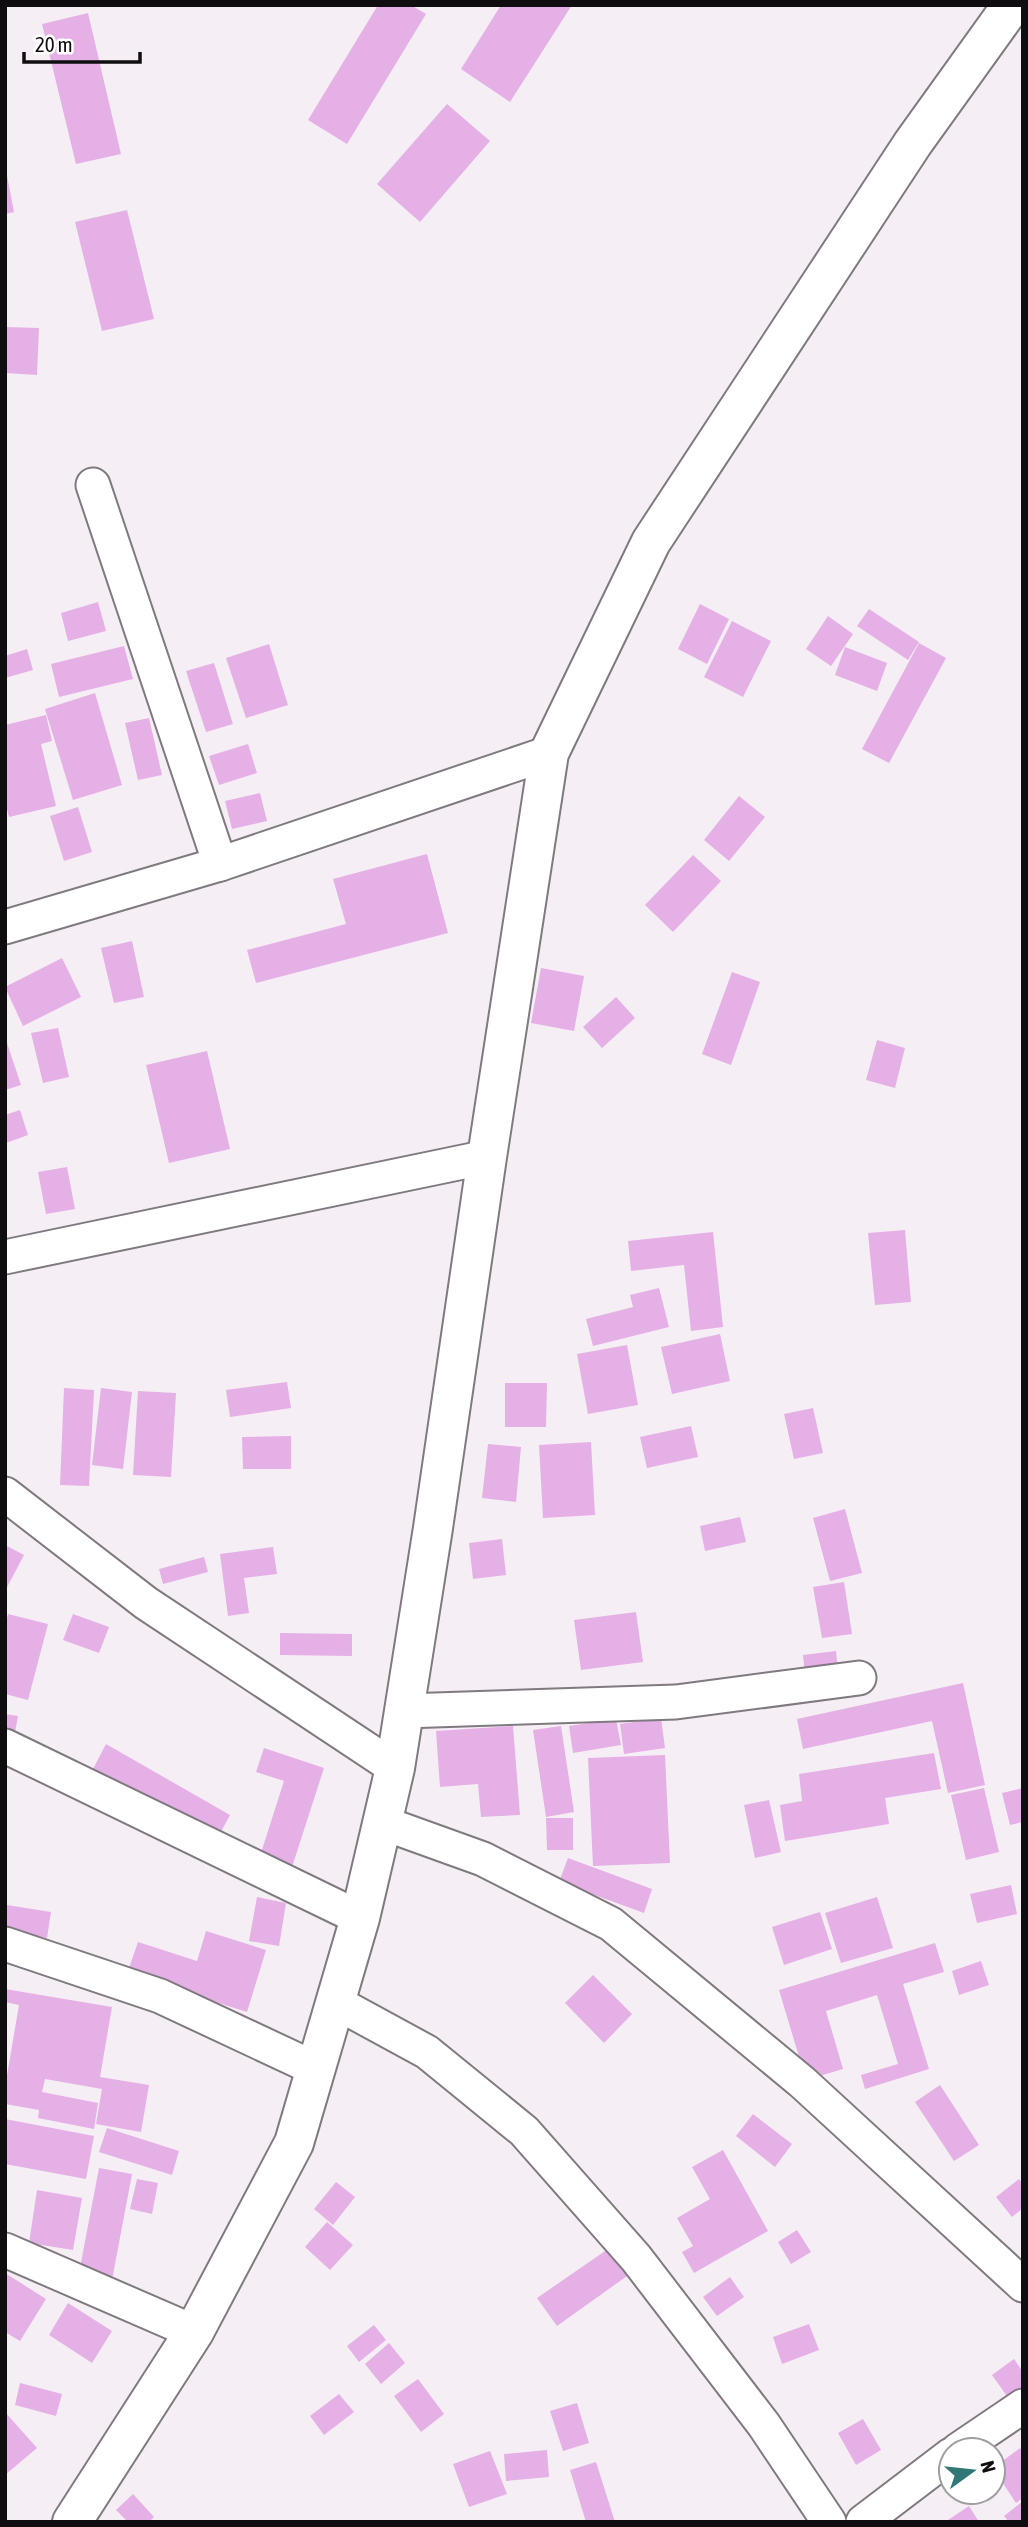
<svg xmlns="http://www.w3.org/2000/svg" width="1028" height="2527" font-family="'Asap Condensed',sans-serif">
<style>
.building{fill:#e5b0e5}
.lines{fill:none;stroke-linecap:round;stroke-linejoin:round}
.minor-casing{stroke:#807980;stroke-width:37}
.secondary-casing{stroke:#807980;stroke-width:42}
.minor{stroke:#fff;stroke-width:33}
.secondary{stroke:#fff;stroke-width:38}
</style>
<rect width="100%" height="100%" fill="#f6eef5"/>
<g class="building">
<polygon points="378,5 411,5 426,14 347,144 308,120"/>
<polygon points="501,5 572,5 510,102 461,69"/>
<polygon points="88,13 121,154 76,164 42,24"/>
<polygon points="447,104 490,141 420,222 377,184"/>
<polygon points="5,165 14,212 5,214"/>
<polygon points="127,210 154,319 102,331 75,222"/>
<polygon points="5,327 39,328 37,375 5,373"/>
<polygon points="98,602 106,631 68,641 61,613"/>
<polygon points="700,604 729,619 707,664 678,649"/>
<polygon points="869,609 919,642 908,660 857,626"/>
<polygon points="828,616 853,634 831,666 806,649"/>
<polygon points="732,621 771,641 743,697 704,677"/>
<polygon points="919,643 946,658 889,763 862,749"/>
<polygon points="269,644 288,705 246,718 226,658"/>
<polygon points="124,646 133,679 59,697 51,664"/>
<polygon points="845,647 887,663 877,691 835,675"/>
<polygon points="27,649 33,670 5,678 5,656"/>
<polygon points="214,663 233,724 206,732 186,671"/>
<polygon points="95,693 122,785 73,800 45,709"/>
<polygon points="46,715 52,741 41,744 56,806 9,817 5,801 5,725"/>
<polygon points="149,718 162,775 138,780 125,723"/>
<polygon points="248,744 257,773 219,785 209,756"/>
<polygon points="260,793 267,821 232,829 225,801"/>
<polygon points="739,796 765,817 729,861 704,840"/>
<polygon points="78,807 92,852 64,861 50,816"/>
<polygon points="427,854 448,933 256,983 247,950 346,924 333,879"/>
<polygon points="693,855 721,881 673,932 645,905"/>
<polygon points="132,941 144,997 114,1003 101,948"/>
<polygon points="62,958 81,997 23,1026 5,987"/>
<polygon points="541,968 584,976 574,1031 531,1023"/>
<polygon points="732,972 760,982 731,1065 702,1054"/>
<polygon points="616,997 635,1018 602,1048 583,1027"/>
<polygon points="58,1028 69,1077 43,1083 31,1033"/>
<polygon points="5,1037 21,1085 5,1090"/>
<polygon points="877,1040 905,1048 895,1088 866,1080"/>
<polygon points="207,1051 230,1149 169,1163 146,1065"/>
<polygon points="20,1110 28,1135 6,1143 5,1115"/>
<polygon points="67,1167 75,1209 46,1214 38,1172"/>
<polygon points="905,1230 911,1302 875,1305 868,1233"/>
<polygon points="713,1232 723,1327 691,1331 684,1265 631,1271 628,1241"/>
<polygon points="659,1288 669,1327 593,1346 586,1319 633,1307 630,1295"/>
<polygon points="720,1334 730,1381 672,1394 661,1347"/>
<polygon points="627,1345 638,1405 588,1414 577,1354"/>
<polygon points="287,1382 291,1408 230,1417 226,1390"/>
<polygon points="505,1383 547,1383 546,1427 505,1427"/>
<polygon points="64,1388 94,1390 89,1486 60,1485"/>
<polygon points="101,1388 132,1392 123,1469 92,1465"/>
<polygon points="138,1391 176,1393 171,1477 133,1475"/>
<polygon points="813,1408 823,1453 794,1459 784,1414"/>
<polygon points="691,1426 698,1457 647,1468 640,1437"/>
<polygon points="291,1436 291,1469 243,1469 242,1437"/>
<polygon points="591,1442 595,1515 543,1518 539,1445"/>
<polygon points="488,1444 521,1447 516,1502 482,1498"/>
<polygon points="845,1509 862,1573 830,1581 813,1518"/>
<polygon points="740,1517 746,1542 705,1551 700,1526"/>
<polygon points="502,1539 506,1575 473,1579 469,1543"/>
<polygon points="5,1545 24,1555 5,1591"/>
<polygon points="273,1547 277,1574 244,1578 249,1613 228,1616 220,1554"/>
<polygon points="204,1557 208,1572 163,1584 159,1569"/>
<polygon points="844,1582 852,1634 822,1638 813,1587"/>
<polygon points="636,1612 643,1662 581,1670 574,1620"/>
<polygon points="8,1614 48,1624 28,1700 5,1694 5,1627"/>
<polygon points="73,1614 109,1627 99,1653 63,1640"/>
<polygon points="280,1633 352,1634 352,1656 280,1655"/>
<polygon points="836,1651 838,1670 805,1675 803,1655"/>
<polygon points="963,1683 985,1785 948,1793 932,1721 803,1749 797,1719"/>
<polygon points="5,1714 18,1716 14,1738 5,1736"/>
<polygon points="661,1718 665,1748 624,1754 620,1724"/>
<polygon points="616,1719 621,1745 573,1753 569,1726"/>
<polygon points="513,1726 520,1815 481,1817 478,1784 440,1787 436,1731"/>
<polygon points="561,1726 574,1812 546,1817 533,1730"/>
<polygon points="106,1744 230,1815 217,1839 93,1769"/>
<polygon points="264,1748 324,1768 292,1867 260,1856 284,1781 256,1772"/>
<polygon points="934,1753 941,1789 885,1798 889,1824 785,1841 780,1805 802,1801 799,1774"/>
<polygon points="665,1755 670,1863 593,1866 588,1758"/>
<polygon points="984,1788 999,1852 966,1860 951,1795"/>
<polygon points="1023,1788 1023,1822 1010,1825 1002,1793"/>
<polygon points="769,1800 781,1852 755,1858 744,1805"/>
<polygon points="546,1818 573,1818 573,1850 547,1850"/>
<polygon points="568,1858 652,1889 644,1913 559,1882"/>
<polygon points="1011,1885 1017,1914 977,1923 970,1894"/>
<polygon points="257,1897 286,1903 279,1946 249,1941"/>
<polygon points="877,1897 893,1948 841,1963 825,1913"/>
<polygon points="7,1905 51,1912 47,1938 5,1931"/>
<polygon points="820,1912 832,1949 784,1965 772,1927"/>
<polygon points="206,1931 266,1950 247,2012 127,1974 138,1942 197,1961"/>
<polygon points="935,1943 944,1972 903,1984 929,2069 865,2089 861,2075 898,2064 877,1995 826,2011 843,2069 806,2080 779,1990"/>
<polygon points="981,1961 989,1985 959,1995 952,1971"/>
<polygon points="593,1975 632,2014 604,2043 565,2003"/>
<polygon points="5,1989 112,2007 100,2077 149,2085 141,2132 96,2124 102,2089 45,2079 42,2092 98,2103 94,2129 38,2118 39,2110 5,2104 5,2087 19,2005 5,2002"/>
<polygon points="940,2085 979,2145 954,2161 915,2102"/>
<polygon points="753,2114 792,2144 775,2167 736,2136"/>
<polygon points="5,2119 94,2136 86,2179 5,2164"/>
<polygon points="107,2128 179,2151 172,2175 99,2152"/>
<polygon points="723,2150 768,2231 694,2273 682,2252 693,2246 677,2218 710,2199 692,2167"/>
<polygon points="99,2168 132,2174 112,2280 79,2273"/>
<polygon points="137,2179 158,2183 152,2214 130,2209"/>
<polygon points="1019,2179 1023,2184 1023,2208 1012,2217 996,2197"/>
<polygon points="336,2182 355,2197 333,2225 314,2209"/>
<polygon points="37,2190 82,2198 73,2250 29,2243"/>
<polygon points="327,2222 353,2245 330,2270 305,2247"/>
<polygon points="797,2230 811,2252 791,2264 778,2242"/>
<polygon points="608,2249 627,2276 557,2326 537,2298"/>
<polygon points="5,2273 46,2299 20,2341 5,2332"/>
<polygon points="730,2277 744,2297 717,2316 703,2297"/>
<polygon points="68,2303 112,2331 92,2363 49,2335"/>
<polygon points="809,2324 819,2350 782,2364 773,2337"/>
<polygon points="374,2325 386,2340 359,2362 347,2346"/>
<polygon points="389,2343 405,2363 381,2384 365,2364"/>
<polygon points="1014,2359 1023,2372 1023,2389 1009,2399 992,2375"/>
<polygon points="418,2379 444,2414 421,2432 394,2396"/>
<polygon points="20,2383 62,2394 56,2416 15,2405"/>
<polygon points="339,2394 354,2412 324,2435 310,2416"/>
<polygon points="577,2403 589,2443 563,2451 550,2411"/>
<polygon points="5,2412 37,2448 5,2475"/>
<polygon points="863,2419 881,2450 856,2465 838,2433"/>
<polygon points="1020,2448 1023,2453 1023,2498 1016,2503 993,2468"/>
<polygon points="547,2450 549,2477 506,2481 504,2454"/>
<polygon points="490,2451 507,2494 469,2507 453,2464"/>
<polygon points="596,2462 615,2522 586,2522 570,2470"/>
<polygon points="133,2494 154,2517 149,2522 128,2522 116,2510"/>
<polygon points="1023,2501 1023,2522 1009,2522 1004,2516"/>
<polygon points="969,2506 979,2522 945,2522"/>
</g>
<g class="lines">
<g class="minor-casing">
<g id="minor">
<polyline points="93,485 220,864"/>
<polyline points="5,927 220,864 549,753"/>
<polyline points="5,1257 487,1157"/>
<polyline points="5,1494 146,1603 395,1768"/>
<polyline points="404,1711 676,1702 859,1678"/>
<polyline points="5,1746 360,1918"/>
<polyline points="383,1823 483,1859 611,1924 802,2082 1023,2285"/>
<polyline points="5,1944 160,1996 316,2069"/>
<polyline points="337,2003 427,2052 524,2131 636,2258 764,2425 829,2522"/>
<polyline points="5,2250 194,2332"/>
<polyline points="958,2450 1023,2406"/>
<polyline points="863,2522 951,2455"/>
</g>
</g>
<g class="secondary-casing">
<polyline id="secondary" points="72,2522 194,2332 294,2143 360,1918 395,1768 433,1528 487,1157 549,753 651,542 913,143 1012,5"/>
</g>
<use href="#minor" class="minor"/>
<use href="#secondary" class="secondary"/>
</g>
<rect width="1028" height="2527" fill="none" stroke="#0f0d0f" stroke-width="14"/>
<g transform="translate(972 2471) rotate(75)"><circle r="33" fill="#ffffff" stroke="#9f9e9f" stroke-width="2"/>
<path d="M0-5L12 26L0 18L-12 26Z" fill="#2f7875"/>
<text y="-10" font-size="19" font-weight="bold" text-anchor="middle" fill="#0f0d0f">N</text>
</g>
<path d="M24 52v10h116v-10" fill="none" stroke="#0f0d0f" stroke-width="3.5"/>
<text x="35" y="52" font-size="21" fill="#0f0d0f" stroke="#ffffff" stroke-width="5" paint-order="stroke">20 m</text>
</svg>
